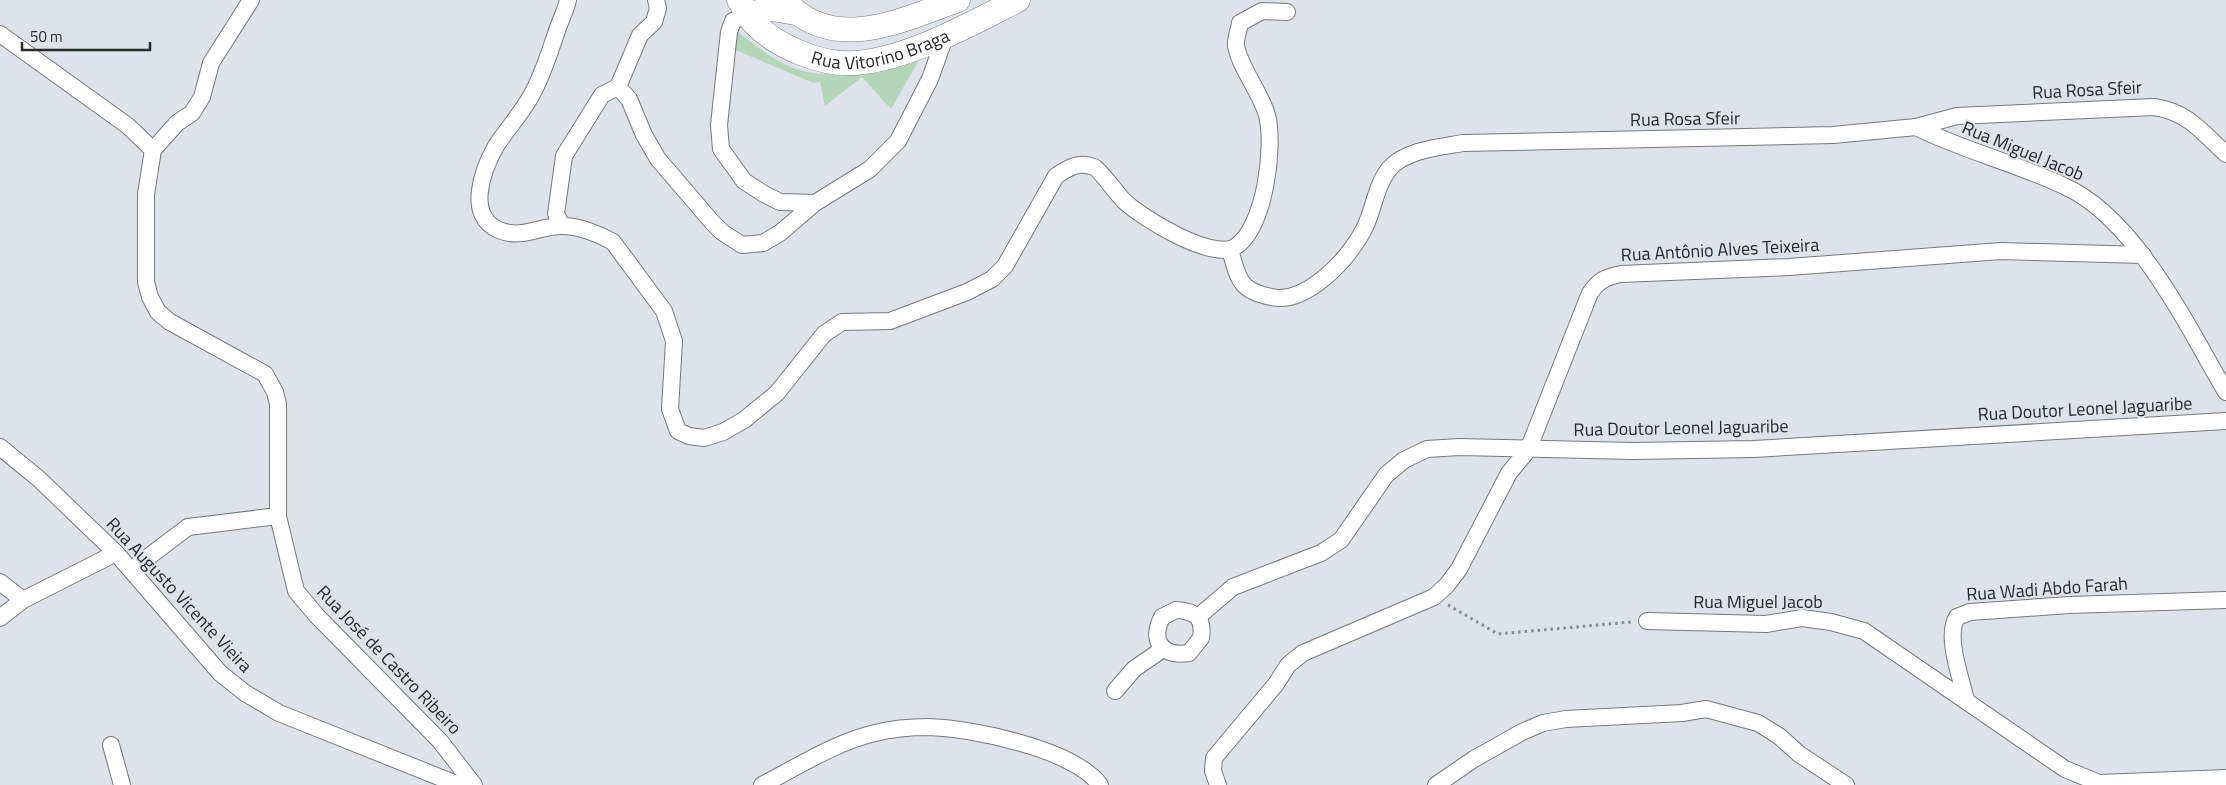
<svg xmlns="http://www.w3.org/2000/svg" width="2226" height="785" font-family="'Titillium Web',sans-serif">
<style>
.green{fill:#b4d6b8}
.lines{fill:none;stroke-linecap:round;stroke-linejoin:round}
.street-casing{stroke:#747980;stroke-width:18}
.secondary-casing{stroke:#747980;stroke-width:25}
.path{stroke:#868a8f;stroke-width:3;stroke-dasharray:2.5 4;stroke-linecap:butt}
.street{stroke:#fff;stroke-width:16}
.secondary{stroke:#fff;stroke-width:24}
.labels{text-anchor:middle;stroke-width:4;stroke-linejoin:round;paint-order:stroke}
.street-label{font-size:18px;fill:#26282b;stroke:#dee3eb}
</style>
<rect width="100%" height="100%" fill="#dee3eb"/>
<path class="green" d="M738,32C755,45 773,60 793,68C833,83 878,67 919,60L891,109L862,77L825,106L820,82L814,83L733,49Z"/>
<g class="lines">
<g class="street-casing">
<g id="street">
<path d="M568,0C566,9 562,17 559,25C550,50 544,73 531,96C521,114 507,129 496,146C483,169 465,216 499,230C522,240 541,225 563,226C579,226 599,234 613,242L664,311L674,341L670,409L678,431L689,436L704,438L723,432L744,420L777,393L824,334L842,322L890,321L967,292L992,279L1005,266L1056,176C1068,168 1079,161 1094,167C1099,169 1118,195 1124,201C1142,218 1212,261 1235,247C1265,228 1275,147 1267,115C1260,91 1241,70 1236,46C1235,39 1239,30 1240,23L1262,11L1287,12"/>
<polyline points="748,14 733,21 729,32 719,125 721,149 744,181 764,194 780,202 815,203"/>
<polyline points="0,34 128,126 153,150 146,194 146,282 150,297 158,312 170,322 265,374 275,392 278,404 278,516 296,591 317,616 440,741 474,785"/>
<polyline points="618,87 629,99 644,135 658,159 712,222 722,232 742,245 763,243 780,233 815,203 870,169 898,141 930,79 945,37"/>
<polyline points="618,87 640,35 654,22 658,8 656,0"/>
<path d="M1916,127C1964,151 2016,163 2064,186C2136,218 2187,326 2226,392"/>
<polyline points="153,150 177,123 192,113 202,97 211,63 251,0"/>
<polyline points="562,226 556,214 564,156 602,95 618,87"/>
<path d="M1230,250C1239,279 1238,290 1271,297C1306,305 1349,259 1364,229C1374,210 1375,187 1389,169C1405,150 1440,147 1463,143L1833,135L1916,127L1957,116L2154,107C2188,112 2201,131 2226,154"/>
<polyline points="0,447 39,479 116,553 220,673 245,693 279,713 459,785"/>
<polyline points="131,570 188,527 278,516"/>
<polyline points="0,582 23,600"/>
<path d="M1176,610C1196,611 1204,618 1201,638L1189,653C1162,657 1150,641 1162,617Z"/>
<polyline points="1199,616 1233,587 1321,553 1341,540 1386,475 1404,460 1427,449 1459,447 1633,451 1754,449 2226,421"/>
<polyline points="0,618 23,600 116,553"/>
<polyline points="1647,621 1766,624 1802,618 1831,622 1864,631 2065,769 2099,783 2226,778"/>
<polyline points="1115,691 1134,669 1163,649"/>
<path d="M1966,700C1961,677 1945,637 1957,617L1970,612L2069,605L2226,600"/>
<polyline points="111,745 122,785"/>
<path d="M762,785C797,767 836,742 875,733C891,729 912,727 928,727C971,728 1074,749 1100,785"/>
<path d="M1218,785L1213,771L1214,758L1276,684L1288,665L1303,653L1434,597L1447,585L1459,569L1509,473L1528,450L1590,293C1599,280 1606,277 1621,274L1789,267L2001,251L2143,255"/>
<polyline points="1436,785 1474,759 1522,732 1543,723 1566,719 1682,713 1706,709 1758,723 1779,736 1799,754 1846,785"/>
</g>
</g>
<g class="secondary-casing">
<g id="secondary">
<path id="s1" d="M739,0C744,7 748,16 753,22C776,47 823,66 856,63C911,58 970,24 1018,0"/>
<path d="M784,0C832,55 902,20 958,0"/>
<polyline points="748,14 772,9 796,13"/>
</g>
</g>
<polyline class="path" points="1448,605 1498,634 1631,622"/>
<use href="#street" class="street"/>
<use href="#secondary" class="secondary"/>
</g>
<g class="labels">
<g class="street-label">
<text dy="6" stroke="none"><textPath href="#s1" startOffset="166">Rua Vitorino Braga</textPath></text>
<text transform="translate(2087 90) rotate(-3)" y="6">Rua Rosa Sfeir</text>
<text transform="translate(1685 119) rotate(-1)" y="6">Rua Rosa Sfeir</text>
<text transform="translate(2023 151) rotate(22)" y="6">Rua Miguel Jacob</text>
<text transform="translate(1720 250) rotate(-3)" y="6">Rua Antônio Alves Teixeira</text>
<text transform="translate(2085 409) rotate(-3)" y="6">Rua Doutor Leonel Jaguaribe</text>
<text transform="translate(1681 428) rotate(-1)" y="6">Rua Doutor Leonel Jaguaribe</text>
<text transform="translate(2047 589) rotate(-4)" y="6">Rua Wadi Abdo Farah</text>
<text transform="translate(179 595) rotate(47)" y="6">Rua Augusto Vicente Vieira</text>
<text x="1758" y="608">Rua Miguel Jacob</text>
<text transform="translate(389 660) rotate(46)" y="6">Rua José de Castro Ribeiro</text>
</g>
</g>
<path d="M22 42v8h128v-8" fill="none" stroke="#26282b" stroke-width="2.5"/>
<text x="30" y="42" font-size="15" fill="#26282b" stroke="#dee3eb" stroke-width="4" paint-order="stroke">50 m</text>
</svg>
